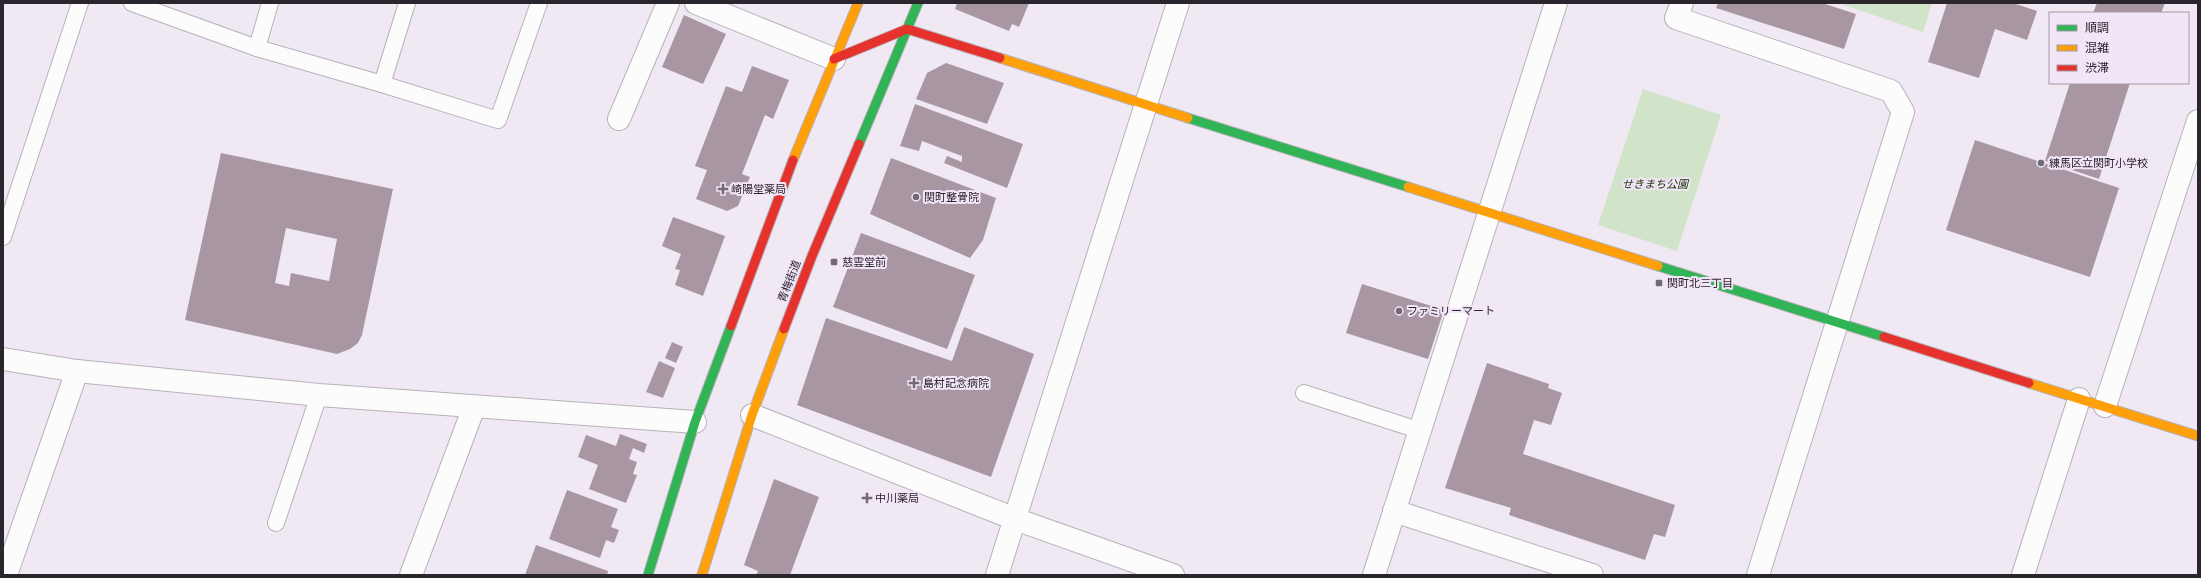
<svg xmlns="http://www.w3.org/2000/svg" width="2201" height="578" font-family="Literata,'Noto Sans JP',serif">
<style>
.green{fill:#d1e3c8}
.building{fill:#a897a3;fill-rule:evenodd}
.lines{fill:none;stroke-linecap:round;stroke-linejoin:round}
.lane-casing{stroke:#b7b2b9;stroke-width:18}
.street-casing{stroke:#b7b2b9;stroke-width:24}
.fast-casing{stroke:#b7b2b9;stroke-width:11}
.slow-casing{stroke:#b7b2b9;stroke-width:11}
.jam-casing{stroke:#b7b2b9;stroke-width:11}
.lane{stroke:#fdfcfd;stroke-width:16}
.street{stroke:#fdfcfd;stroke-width:22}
.fast{stroke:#30b455;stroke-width:9}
.slow{stroke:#ff9f0a;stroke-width:9}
.jam{stroke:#e5322d;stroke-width:9}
.poi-dot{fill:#706a72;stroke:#f1e5f7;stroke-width:1.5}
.labels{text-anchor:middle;stroke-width:4;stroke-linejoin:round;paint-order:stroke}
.poi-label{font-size:11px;fill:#2b262d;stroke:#f1e5f7;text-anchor:start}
.park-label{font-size:11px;font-style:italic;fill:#153200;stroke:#f1e5f7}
.street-label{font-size:11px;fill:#2b262d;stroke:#f1e5f7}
</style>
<rect width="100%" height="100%" fill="#f0e9f3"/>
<g class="green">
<polygon points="1838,3 1932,3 1923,32"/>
<polygon points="1643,89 1721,115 1677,251 1598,225"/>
</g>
<g class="building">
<polygon points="957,3 1029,3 1019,27 1012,24 1009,31 955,9"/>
<polygon points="1718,3 1822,3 1856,14 1844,49 1716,8"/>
<polygon points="1947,3 2013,3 2037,11 2027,40 1995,29 1979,78 1928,62"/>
<polygon points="2097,3 2165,3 2161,13 2093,13"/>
<polygon points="684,15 726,34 703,84 662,67"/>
<polygon points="946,63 1004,83 987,124 916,99 927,73"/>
<polygon points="752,66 789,80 773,119 765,115 742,174 750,177 738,206 727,211 696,199 707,170 695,166 726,86 742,92"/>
<polygon points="2070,83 2130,83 2099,179 2045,161"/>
<polygon points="915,104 1023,144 1007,188 944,163 947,156 962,162 962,156 922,141 919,151 900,146"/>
<polygon points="1975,140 2119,188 2090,277 1946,230"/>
<path d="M221,153L393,189L362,335L358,343L350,349L337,354L185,320ZM286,228L337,239L329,281L291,273L289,286L275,283Z"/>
<polygon points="891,158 996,198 983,240 970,258 870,214"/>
<polygon points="673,217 725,236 703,296 675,285 680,270 675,269 681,254 662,246"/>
<polygon points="861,233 975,275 947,349 833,307"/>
<polygon points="1362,284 1444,310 1428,359 1346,333"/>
<polygon points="826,318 952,361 964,327 1034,354 991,477 797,405"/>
<polygon points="672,342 683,347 676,363 665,358"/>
<polygon points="659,361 675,368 663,398 646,392"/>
<polygon points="1487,363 1549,384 1548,388 1562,393 1551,425 1534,420 1523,454 1675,505 1665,537 1654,534 1645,560 1509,515 1511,508 1445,488"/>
<polygon points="620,434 647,444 644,453 633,448 629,459 637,462 633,474 637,475 626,503 589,489 598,465 578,457 586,435 616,446"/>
<polygon points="774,479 819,497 790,575 756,575 758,571 744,565"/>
<polygon points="567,490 618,509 611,527 619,530 614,543 606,540 600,558 549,539"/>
<polygon points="536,545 608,571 607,575 525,575"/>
</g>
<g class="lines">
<g class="lane-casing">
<g id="lane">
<polyline points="132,3 257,48 382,84 498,120 539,3"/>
<polyline points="257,48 270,3"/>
<polyline points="382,84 407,3"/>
<polyline points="3,237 80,3"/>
<polyline points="1304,393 1421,431"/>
<polyline points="276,523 319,395"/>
</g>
</g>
<g class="street-casing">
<g id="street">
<polyline points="696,3 834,59"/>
<polyline points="1682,3 1676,18 1891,91 1903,112 1758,575"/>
<polyline points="619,119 668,3"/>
<polyline points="3,359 77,371 319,395 695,422"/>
<polyline points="2105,406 2198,121"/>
<polyline points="752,415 1015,519 1173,575"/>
<polyline points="1394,511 1592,575"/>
<polyline points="6,575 77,371"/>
<polyline points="411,575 474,407"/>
<polyline points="997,575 1178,3"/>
<polyline points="1374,575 1556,3"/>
<polyline points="2023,575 2079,399"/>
</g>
</g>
<g class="fast-casing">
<g id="fast">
<polyline points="1188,118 1408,187"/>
<polyline points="859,144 918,3"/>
<polyline points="1658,266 1884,337"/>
<polyline points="648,575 695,422 731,326"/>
</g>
</g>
<g class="slow-casing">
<g id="slow">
<polyline points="1000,58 1188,118"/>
<polyline points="793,160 858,3"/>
<polyline points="1408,187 1658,266"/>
<polyline points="2029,383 2198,436"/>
<polyline points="702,575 752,415 784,329"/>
</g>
</g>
<g class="jam-casing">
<g id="jam">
<polyline points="834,59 907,29 1000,58"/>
<polyline points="731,326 793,160"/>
<polyline points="784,329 812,256 859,144"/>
<polyline points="1884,337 2029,383"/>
</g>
</g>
<use href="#lane" class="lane"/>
<use href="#street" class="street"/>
<use href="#fast" class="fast"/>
<use href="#slow" class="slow"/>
<use href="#jam" class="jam"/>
</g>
<g class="poi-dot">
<circle cx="2041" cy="163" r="4"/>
<path d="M721 183h4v4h4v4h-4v4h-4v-4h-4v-4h4z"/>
<circle cx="916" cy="197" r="4"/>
<rect x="830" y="258" width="8" height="8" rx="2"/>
<rect x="1655" y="279" width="8" height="8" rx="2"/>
<circle cx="1399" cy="311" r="4"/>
<path d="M912 377h4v4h4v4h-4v4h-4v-4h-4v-4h4z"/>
<path d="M865 492h4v4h4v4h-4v4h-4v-4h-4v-4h4z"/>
</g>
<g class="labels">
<g class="poi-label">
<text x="2049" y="167">練馬区立関町小学校</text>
<text x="731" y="193">崎陽堂薬局</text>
<text x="924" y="201">関町整骨院</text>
<text x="842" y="266">慈雲堂前</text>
<text x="1667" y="287">関町北三丁目</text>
<text x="1407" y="315">ファミリーマート</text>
<text x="923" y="387">島村記念病院</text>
<text x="875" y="502">中川薬局</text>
</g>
<g class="park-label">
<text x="1655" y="188">せきまち公園</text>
</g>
<g class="street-label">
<text transform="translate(789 281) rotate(-69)" y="4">青梅街道</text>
</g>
</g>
<rect width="2201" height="578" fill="none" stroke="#2b262d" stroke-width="8"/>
<rect x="2049" y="12" width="140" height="72" fill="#f1e5f7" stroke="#a299a6"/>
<rect x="2057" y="25" width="20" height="6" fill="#30b455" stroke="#a299a6"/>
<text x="2085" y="32" font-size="12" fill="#2b262d">順調</text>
<rect x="2057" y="45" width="20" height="6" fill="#ff9f0a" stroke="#a299a6"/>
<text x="2085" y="52" font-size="12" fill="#2b262d">混雑</text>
<rect x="2057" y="65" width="20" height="6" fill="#e5322d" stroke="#a299a6"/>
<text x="2085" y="72" font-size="12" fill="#2b262d">渋滞</text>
</svg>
